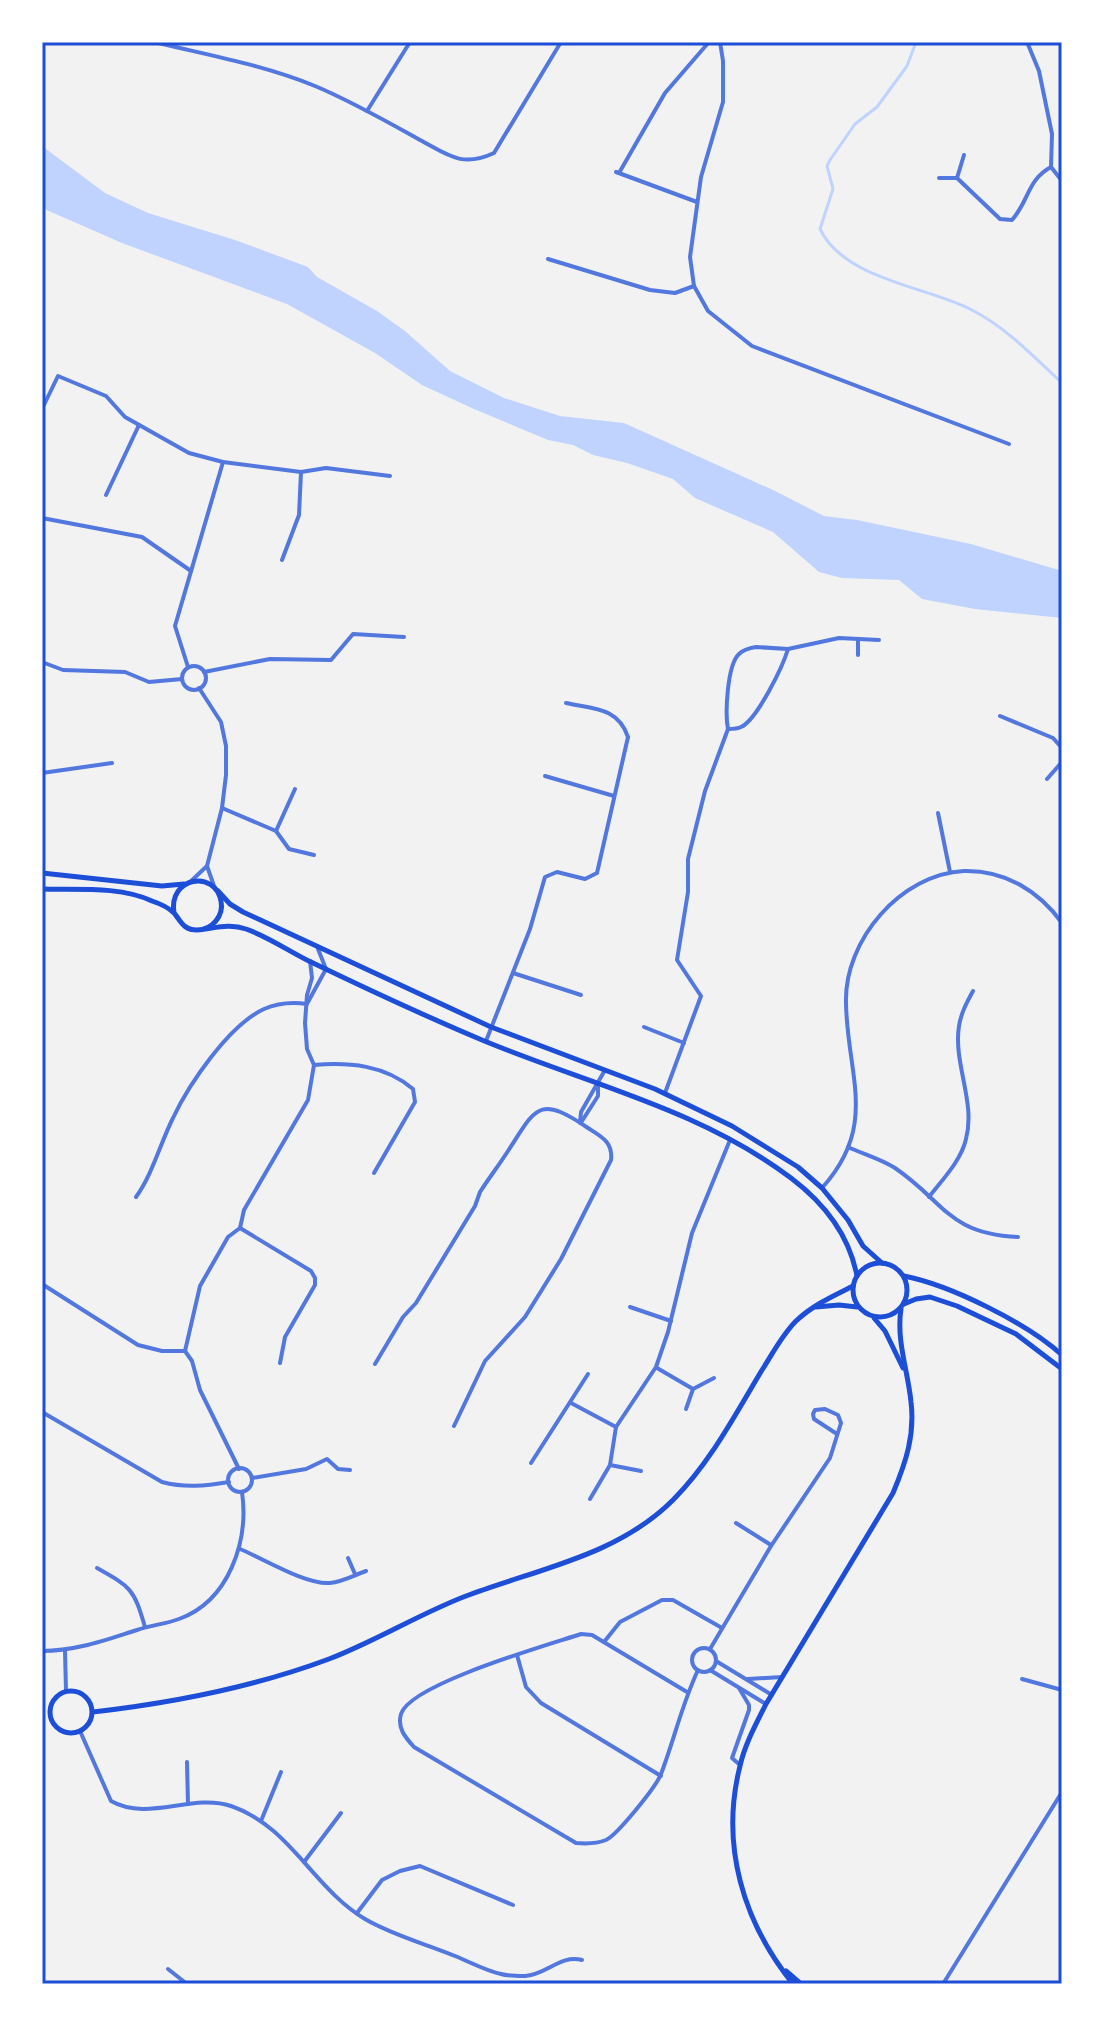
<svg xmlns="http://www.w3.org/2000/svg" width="1104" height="2026" font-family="'Playfair Display',serif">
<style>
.water{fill:#bfd3fe}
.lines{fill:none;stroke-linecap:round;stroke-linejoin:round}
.stream{stroke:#bfd3fe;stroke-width:3}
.minor{stroke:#5277de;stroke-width:4}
.secondary{stroke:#1d4ed8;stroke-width:5}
.neatline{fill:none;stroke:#1d4ed8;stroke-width:3}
</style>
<rect width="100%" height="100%" fill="#f2f2f2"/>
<polygon class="water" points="42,146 105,193 148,213 235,240 308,267 317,277 377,311 405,331 450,371 504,398 560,416 624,423 773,490 824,516 857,520 971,544 1062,571 1062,618 975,609 922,599 899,580 842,578 819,572 773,532 695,498 673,479 627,463 593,455 573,445 548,440 474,409 422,385 375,353 287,304 122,243 42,208"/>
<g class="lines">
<path class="stream" d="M916,42L907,66L877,107L855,124L830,160L827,166L833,189L820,229C844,279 924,286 970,309C1006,327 1033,356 1062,383"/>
<g class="minor">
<path d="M154,42C208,55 264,65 315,86C351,101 386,121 420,140C448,155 462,168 494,153L561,42"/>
<polyline points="720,42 723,61 723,102 701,177 690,257 694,286 708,311 752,346 1009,444"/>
<polyline points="1027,42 1039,71 1052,134 1051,167 1062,181"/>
<polyline points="367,111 410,42"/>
<path d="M964,155L957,178L1000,219L1012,220C1029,201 1027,180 1051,167"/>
<polyline points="616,172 697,202"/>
<polyline points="619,173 665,93 709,42"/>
<polyline points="939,178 957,178"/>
<polyline points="548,259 650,290 675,293 694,286"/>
<polyline points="42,409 58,376 106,396 125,417 189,453 223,462 301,472 326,468 390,476"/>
<polyline points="106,495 139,425"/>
<polyline points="42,518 142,537 191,571"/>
<polyline points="282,560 299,515 301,472"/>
<path d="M756,647L788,649C783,666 757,720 741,727C737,729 732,729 728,729C725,714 727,665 739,654C743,650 750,648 756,647Z"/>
<polyline points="788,649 839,638 879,640"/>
<polyline points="858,655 858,639"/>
<polyline points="42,662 63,670 125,672 149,682 182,679"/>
<circle cx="194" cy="678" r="12"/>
<polyline points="188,667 175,626 223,462"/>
<polyline points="204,672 270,659 331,660 353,634 404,637"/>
<polyline points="1000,716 1053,738 1062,748"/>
<polyline points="42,773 112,763"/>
<polyline points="545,776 614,796"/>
<polyline points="1047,779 1062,762"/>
<polyline points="222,808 276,831 295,789"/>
<polyline points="938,813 950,872"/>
<polyline points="276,831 289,849 314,855"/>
<polyline points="207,866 214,886"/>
<polyline points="190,882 207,866 222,808 226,775 226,746 221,722 199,688"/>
<polyline points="513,973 581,995"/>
<polyline points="308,1002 326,969 318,949"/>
<polyline points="644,1027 684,1043"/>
<path d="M486,1041L530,929L545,877L557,872L585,879L597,873L628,737C618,707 593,709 566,703"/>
<path d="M314,1065C349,1062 385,1065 413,1089L415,1102L374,1173"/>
<polyline points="665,1093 701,996 677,960 688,892 688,859 705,791 728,729"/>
<polyline points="582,1121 598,1096 598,1087"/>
<polyline points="580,1123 581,1112 605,1070"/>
<path d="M848,1147C863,1154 881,1159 895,1168C945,1202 948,1234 1018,1237"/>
<path d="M822,1188C879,1125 847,1075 846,1003C844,940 901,874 964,871C1005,870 1039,891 1062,923"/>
<path d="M136,1197C153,1173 160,1144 173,1118C189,1084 229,1025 264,1009C278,1003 292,1002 307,1004"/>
<path d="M929,1197C942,1180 961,1161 966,1139C976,1102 953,1063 959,1026C961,1013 967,1002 973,991"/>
<polyline points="240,1228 311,1271 315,1278 315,1285 285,1337 280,1363"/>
<polyline points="42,1284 138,1345 162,1351 185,1351"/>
<polyline points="630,1307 671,1321"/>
<path d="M375,1364L403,1317L416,1303L475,1206L480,1192C489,1178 499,1165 508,1151C536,1108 538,1094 588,1128C602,1137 613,1142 611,1160L561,1259L525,1317L485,1361L454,1426"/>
<polyline points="657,1368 693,1389"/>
<polyline points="571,1403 616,1427"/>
<polyline points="686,1409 693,1389 714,1378"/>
<path d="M42,1412L162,1482C185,1488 205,1486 229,1482"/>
<polyline points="531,1463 588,1374"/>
<polyline points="610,1465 641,1471"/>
<circle cx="240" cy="1480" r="12"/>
<polyline points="239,1469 200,1390 192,1361 185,1351 200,1286 228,1237 240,1228 244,1210 308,1100 314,1065 307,1049 305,1023 307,995 312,978 310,961"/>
<polyline points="252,1478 306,1469 327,1459 338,1469 350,1470"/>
<polyline points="590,1499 610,1465 616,1427 656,1367 668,1332 692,1233 730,1140"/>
<polyline points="736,1523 771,1545"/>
<path d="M240,1549C264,1559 306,1585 330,1583C342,1582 355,1575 366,1571"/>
<polyline points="348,1558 355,1574"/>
<path d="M97,1568C131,1587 134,1589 145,1627"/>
<polyline points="604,1642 620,1622 662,1600 673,1600 722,1628"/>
<circle cx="704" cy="1660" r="12"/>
<polyline points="710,1649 771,1546 830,1458 841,1423 838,1415 825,1409 815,1410 813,1414 814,1419 837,1434"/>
<path d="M42,1651C76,1651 105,1640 137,1630C151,1625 166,1624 179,1619C229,1601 249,1541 242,1492"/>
<polyline points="65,1651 66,1691"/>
<polyline points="517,1655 526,1687 541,1703 661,1776"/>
<polyline points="716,1661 772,1695"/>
<polyline points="710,1670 766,1704"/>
<polyline points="748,1679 782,1677"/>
<polyline points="1022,1679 1062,1690"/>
<polyline points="739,1688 749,1705 749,1710 732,1758 740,1765"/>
<path d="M687,1692L592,1635L581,1634C548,1645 410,1684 401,1714C397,1728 405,1737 414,1747L576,1843C587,1844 596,1844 606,1840C617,1835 656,1787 661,1774C674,1740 682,1704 698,1670"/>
<path d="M80,1731L111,1801C148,1822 192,1793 231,1806C290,1826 313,1888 365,1919C392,1935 426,1944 455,1956C470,1962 486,1971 501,1974C508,1976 518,1976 525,1976C546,1975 561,1954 582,1960"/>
<polyline points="187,1762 188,1804"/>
<polyline points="261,1821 281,1772"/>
<polyline points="304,1862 341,1813"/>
<polyline points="357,1913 382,1880 400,1871 420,1866 513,1905"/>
<polyline points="168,1969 187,1984"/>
<polyline points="943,1984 1062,1792"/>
</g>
<g class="secondary">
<polyline points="42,873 162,886 184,884"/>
<path d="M42,889C77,890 120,886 152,901C158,903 169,908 174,913C181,921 183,930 197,930C212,930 224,916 221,901C215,869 168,877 174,913"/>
<polyline points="218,891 230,904 243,912 491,1027 655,1089 732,1126 798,1167 822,1188 848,1220 863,1246 882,1263"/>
<path d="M205,929C219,927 232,924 246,929C269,937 290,952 311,962C367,989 425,1016 482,1040C585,1083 700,1109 791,1178C824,1203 849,1234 857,1276"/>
<circle cx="880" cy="1290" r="27"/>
<path d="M904,1276C950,1285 1027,1323 1062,1355"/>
<polyline points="904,1304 916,1299 930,1297 957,1306 1016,1334 1062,1369"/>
<polyline points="816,1307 839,1305 857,1307"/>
<polyline points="874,1318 885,1331 903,1368"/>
<circle cx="71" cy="1712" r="21"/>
<path d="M93,1712C172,1703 254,1687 329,1659C376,1641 419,1614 466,1596C537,1569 617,1556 673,1500C710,1463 735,1415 762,1370C773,1353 782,1335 796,1321C813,1305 833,1296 853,1286"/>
<polyline points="786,1971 801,1984"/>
<path d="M793,1984C743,1922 720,1845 740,1766C745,1744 756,1724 766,1704L893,1493C906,1462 915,1435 911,1402C908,1371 896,1340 901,1309"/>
</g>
</g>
<rect width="1104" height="2026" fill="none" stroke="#ffffff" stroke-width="88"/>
<rect x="44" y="44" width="1016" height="1938" class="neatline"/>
</svg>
